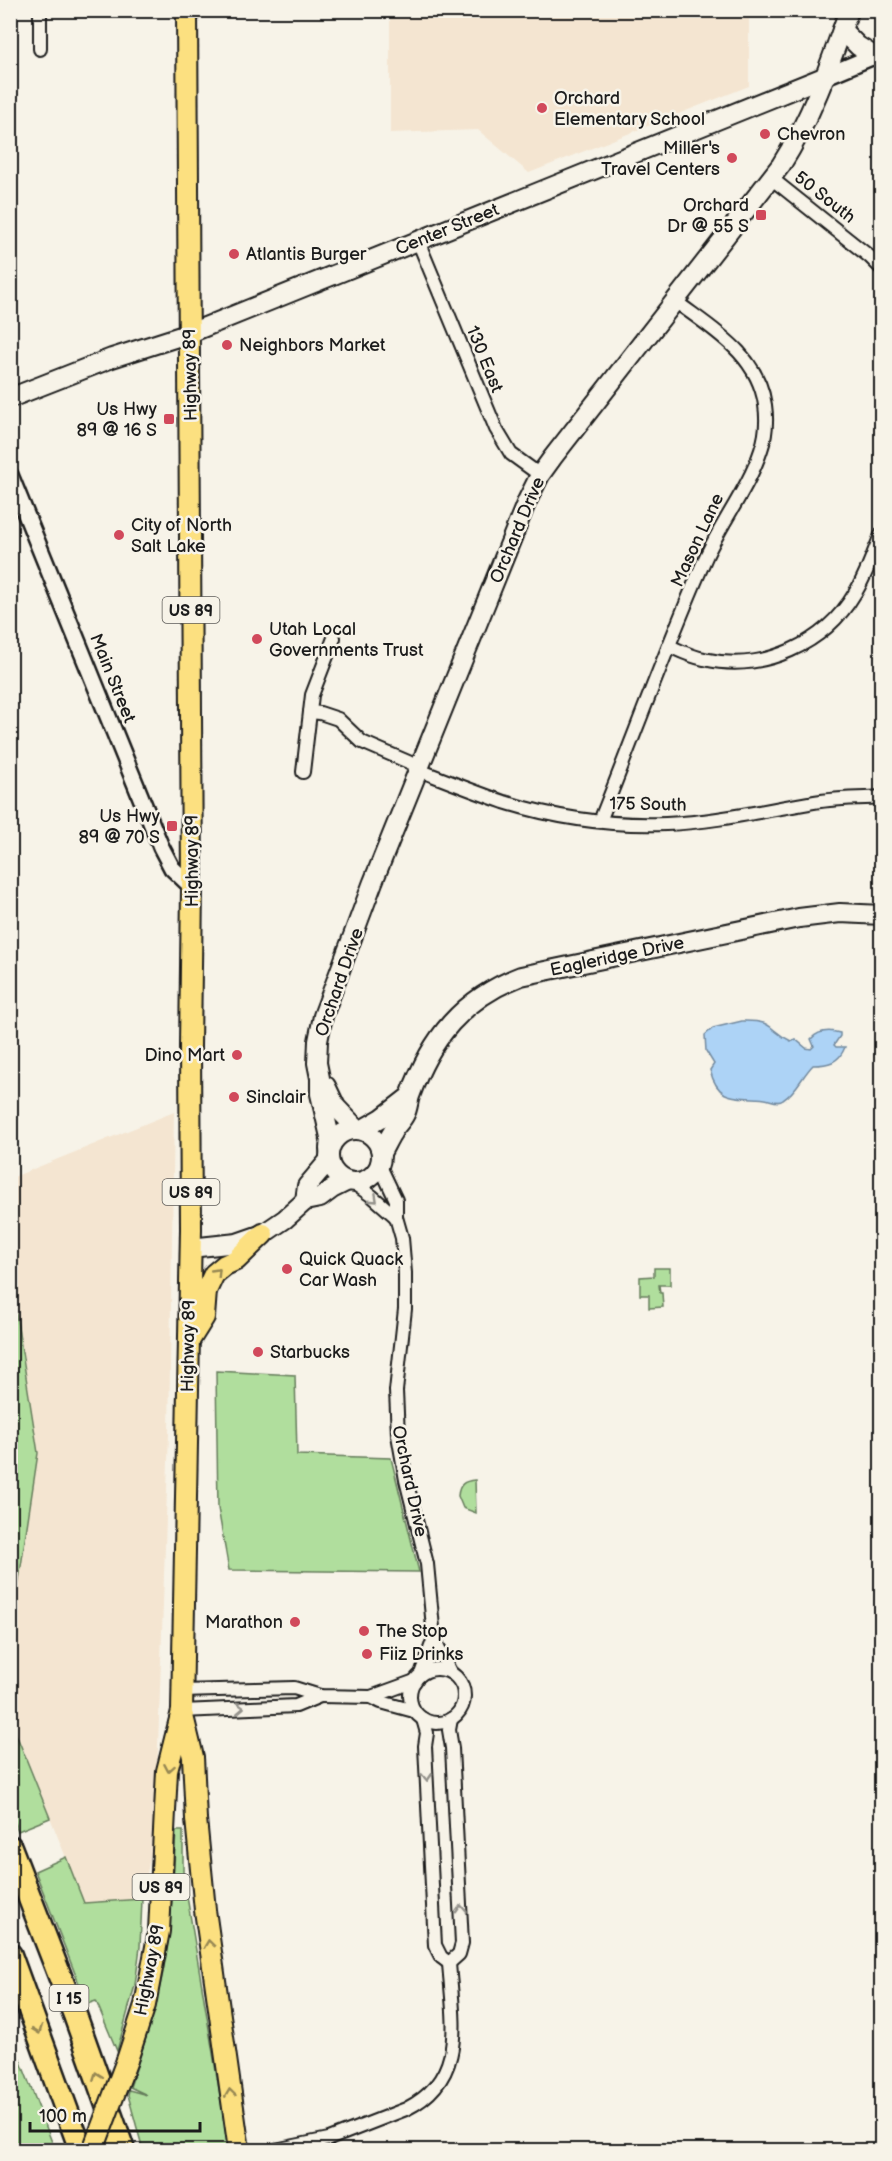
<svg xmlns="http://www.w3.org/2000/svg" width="892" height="2161" font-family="'Balsamiq Sans',sans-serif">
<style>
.built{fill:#f4e5d1}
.green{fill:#b0de9d;stroke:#667d5c;stroke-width:1.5}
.water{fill:#add3f6;stroke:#738a9f;stroke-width:1.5}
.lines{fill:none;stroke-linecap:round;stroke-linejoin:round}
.minor-casing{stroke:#1c1c1c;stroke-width:16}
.tertiary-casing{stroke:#1c1c1c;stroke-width:20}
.secondary-casing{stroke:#1c1c1c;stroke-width:22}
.primary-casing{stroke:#1c1c1c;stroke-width:24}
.motorway-casing{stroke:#1c1c1c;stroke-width:27}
.minor{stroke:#f7f3e8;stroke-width:12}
.tertiary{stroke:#f7f3e8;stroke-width:15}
.secondary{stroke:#f7f3e8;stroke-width:18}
.primary{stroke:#fce080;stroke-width:20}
.motorway{stroke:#fce080;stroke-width:22}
.primary-bridge-casing{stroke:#1c1c1c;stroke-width:24;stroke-linecap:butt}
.primary-bridge{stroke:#fce080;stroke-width:20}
.oneway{stroke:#94928c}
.oneway2{stroke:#978853}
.poi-dot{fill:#d1495b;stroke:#f7f3e8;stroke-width:2}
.labels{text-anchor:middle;stroke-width:5;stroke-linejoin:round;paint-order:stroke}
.shield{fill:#f7f3e8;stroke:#5e5c59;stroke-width:1.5}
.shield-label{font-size:16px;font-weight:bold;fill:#1c1c1c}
.poi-label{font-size:18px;fill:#1c1c1c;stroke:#f7f3e8;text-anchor:start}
.street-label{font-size:18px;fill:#1c1c1c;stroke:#f7f3e8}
</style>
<rect width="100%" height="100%" fill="#f7f3e8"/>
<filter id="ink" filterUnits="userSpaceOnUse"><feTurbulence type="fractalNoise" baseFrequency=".0167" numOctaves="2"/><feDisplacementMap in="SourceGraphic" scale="12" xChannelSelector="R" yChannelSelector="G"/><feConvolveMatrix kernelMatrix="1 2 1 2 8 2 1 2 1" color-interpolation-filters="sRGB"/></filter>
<g filter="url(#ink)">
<g class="built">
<polygon points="390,11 749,11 749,86 529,173 478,130 390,133"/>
<polygon points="174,1112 169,1433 155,1832 142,1899 84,1903 11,1719 11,1633 38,1453 11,1282 11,1178"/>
</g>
<g class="green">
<polygon points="654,1268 670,1268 670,1285 659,1285 660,1293 662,1293 663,1307 649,1308 649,1295 640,1295 640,1277 654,1276"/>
<polygon points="11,1282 38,1453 11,1633 10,1510 13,1427 10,1388"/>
<polygon points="216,1371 295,1375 297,1455 391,1458 419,1572 229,1570 218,1508"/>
<path d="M475,1480L476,1513L463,1508L458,1496C459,1484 464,1481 475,1480Z"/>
<polygon points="10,1719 50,1818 18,1831 11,1810"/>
<path d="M176,1831H183V1872L229,2150H143L128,2095L129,2090L147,2095L130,2087C143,2049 155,2011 163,1972C172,1926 173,1878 176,1831Z"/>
<polygon points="66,1857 84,1903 142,1899 140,1947 135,1985 117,2051 96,2001 87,2004 35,1871"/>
<polygon points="10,2036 11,2036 55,2150 11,2150"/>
</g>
<path class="water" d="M742,1021C775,1020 767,1030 791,1041L795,1039L806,1048L811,1049L814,1046L811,1039C819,1030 829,1030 840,1033V1036L834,1045L836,1047H845C839,1063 828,1065 813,1065C802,1076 797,1091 783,1100C778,1104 772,1100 765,1099C739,1095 719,1105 710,1070L714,1064L706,1051L705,1035L713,1028Z"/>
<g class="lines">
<g class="minor-casing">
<g id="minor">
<polyline points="40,10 40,49"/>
<polyline points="771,178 870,257 882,269"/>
<polyline points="418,241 496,429 511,454 540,475"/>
<path d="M669,646C680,651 692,657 704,659C763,673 825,644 855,593C867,574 873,553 882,533"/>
<polyline points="310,712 320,713 338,719 362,742 420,767"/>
<path d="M419,770C447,781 475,792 504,802C556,818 612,826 666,824C715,822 761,811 809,803C833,798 857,799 882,797"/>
<polyline points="303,772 312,695 334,638"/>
<path d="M600,821C635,734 667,645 705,559C721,523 749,487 761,450C766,436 767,419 765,405C758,354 712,329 675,301"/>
<polyline points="379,1164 396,1200 396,1217 402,1238 405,1273 405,1309 396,1391 398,1435 406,1480 427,1564 434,1638 450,1672"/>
<polyline points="352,1182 372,1196 396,1217"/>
<circle cx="437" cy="1696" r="27"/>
<polyline points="421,1674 434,1638"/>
<polyline points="182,1691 294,1688 320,1696 371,1697 415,1681"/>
<polyline points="371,1697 381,1702 414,1711"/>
<polyline points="182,1711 296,1706 320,1696"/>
<polyline points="423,1719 427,1733 425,1746 435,1945 441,1957 449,1963"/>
<polyline points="449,1963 459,1954 462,1943 452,1748 449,1730 451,1719"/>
<path d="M275,2150L329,2139L406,2109C468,2078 453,2020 449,1963"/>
</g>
</g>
<g class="tertiary-casing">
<g id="tertiary">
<polyline points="826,76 881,53"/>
<polyline points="10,475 161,847 172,868 192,887"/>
</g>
</g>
<g class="secondary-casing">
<g id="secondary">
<polyline points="842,30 858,46 874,56"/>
<polyline points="10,398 112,358 190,333 826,76"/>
<polyline points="326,1086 336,1107 358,1130"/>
<polyline points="361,1130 382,1118 409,1097"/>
<circle cx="355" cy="1156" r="26"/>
<path d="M329,1149L330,1137L320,1094V1078L317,1063L318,1041L323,1016L373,882L527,501L540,475L553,457L781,165C812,117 830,64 849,10"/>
<path d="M381,1153C385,1146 388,1139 392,1133C395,1126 402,1121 405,1114C408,1109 408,1102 410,1096C431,1038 462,999 521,976L799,918L840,913L882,915"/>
<polyline points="305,1201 307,1186 329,1160"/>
<polyline points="190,1248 237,1243 263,1234 285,1219 305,1201 320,1198 332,1189 346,1182"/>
</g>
</g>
<g class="primary-casing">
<g id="primary">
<polyline points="189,1341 204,1317 206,1291 214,1274 225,1265 236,1260 263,1234"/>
<polyline points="183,1716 193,1757 196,1819 205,1910 239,2150"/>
<polyline points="127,2060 145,2005 159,1931 167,1771 182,1711 191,1229 190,1047 192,887 187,10"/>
</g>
</g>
<g class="motorway-casing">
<g id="motorway">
<polyline points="10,1847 75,2015 123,2150"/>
<polyline points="10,1955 81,2150"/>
</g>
</g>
<use href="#minor" class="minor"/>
<use href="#tertiary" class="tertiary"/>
<use href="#secondary" class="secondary"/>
<use href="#primary" class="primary"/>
<use href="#motorway" class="motorway"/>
<g class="primary-bridge-casing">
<polyline id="primary-bridge" points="93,2150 127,2060"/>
</g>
<use href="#primary-bridge" class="primary-bridge"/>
</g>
<defs><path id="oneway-chevron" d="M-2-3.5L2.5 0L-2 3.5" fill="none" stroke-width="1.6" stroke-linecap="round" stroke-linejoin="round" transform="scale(1.5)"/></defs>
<g class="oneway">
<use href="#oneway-chevron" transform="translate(374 1199) rotate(43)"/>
<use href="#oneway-chevron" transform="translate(240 1708) rotate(-2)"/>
<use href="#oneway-chevron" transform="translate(427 1777) rotate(87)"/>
<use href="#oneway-chevron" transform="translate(461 1909) rotate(-93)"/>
</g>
<g class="oneway2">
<use href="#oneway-chevron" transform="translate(217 1272) rotate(-46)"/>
<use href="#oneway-chevron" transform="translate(169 1768) rotate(100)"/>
<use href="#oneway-chevron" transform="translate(209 1944) rotate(-98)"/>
<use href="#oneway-chevron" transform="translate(38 2030) rotate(69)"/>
<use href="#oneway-chevron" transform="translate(97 2076) rotate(-110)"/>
<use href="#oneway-chevron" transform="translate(230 2093) rotate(-98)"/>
</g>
</g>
<g class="poi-dot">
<circle cx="542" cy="108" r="6"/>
<circle cx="765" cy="134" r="6"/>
<circle cx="732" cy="158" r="6"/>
<rect x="755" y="209" width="12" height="12" rx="3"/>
<circle cx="234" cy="254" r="6"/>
<circle cx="227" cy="345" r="6"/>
<rect x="163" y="413" width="12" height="12" rx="3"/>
<circle cx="119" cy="535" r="6"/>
<circle cx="257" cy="639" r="6"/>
<rect x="166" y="820" width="12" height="12" rx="3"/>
<circle cx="237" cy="1055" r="6"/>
<circle cx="234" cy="1097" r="6"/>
<circle cx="287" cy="1269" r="6"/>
<circle cx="258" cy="1352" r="6"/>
<circle cx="295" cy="1622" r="6"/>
<circle cx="364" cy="1631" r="6"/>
<circle cx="367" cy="1654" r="6"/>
</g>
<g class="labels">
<g class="shield">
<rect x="162.5" y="597" width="57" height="26" rx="4.5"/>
<rect x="162.5" y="1179" width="57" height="26" rx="4.5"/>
<rect x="132.5" y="1874" width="57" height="26" rx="4.5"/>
<rect x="49.5" y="1985" width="39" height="26" rx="4.5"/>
</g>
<g class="shield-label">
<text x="191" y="616">US 89</text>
<text x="191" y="1198">US 89</text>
<text x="161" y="1893">US 89</text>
<text x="69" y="2004">I 15</text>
</g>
<g class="poi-label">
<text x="554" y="104">Orchard<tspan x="554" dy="21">Elementary School</tspan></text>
<text x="777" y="140">Chevron</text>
<text x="720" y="154" text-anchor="end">Miller's<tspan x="720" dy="21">Travel Centers</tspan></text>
<text x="749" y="211" text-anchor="end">Orchard<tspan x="749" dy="21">Dr @ 55 S</tspan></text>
<text x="246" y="260">Atlantis Burger</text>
<text x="239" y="351">Neighbors Market</text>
<text x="157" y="415" text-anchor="end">Us Hwy<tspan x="157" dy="21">89 @ 16 S</tspan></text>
<text x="131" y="531">City of North<tspan x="131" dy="21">Salt Lake</tspan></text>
<text x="269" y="635">Utah Local<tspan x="269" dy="21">Governments Trust</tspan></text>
<text x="160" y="822" text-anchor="end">Us Hwy<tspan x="160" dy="21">89 @ 70 S</tspan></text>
<text x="225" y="1061" text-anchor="end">Dino Mart</text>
<text x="246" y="1103">Sinclair</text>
<text x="299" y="1265">Quick Quack<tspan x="299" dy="21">Car Wash</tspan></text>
<text x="270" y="1358">Starbucks</text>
<text x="283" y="1628" text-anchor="end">Marathon</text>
<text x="376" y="1637">The Stop</text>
<text x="379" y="1660">Fiiz Drinks</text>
</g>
<g class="street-label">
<text transform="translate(825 197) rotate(38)" y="6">50 South</text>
<text transform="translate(447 229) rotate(-22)" y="6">Center Street</text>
<text transform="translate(485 359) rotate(68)" y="6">130 East</text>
<text transform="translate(190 375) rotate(-91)" y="6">Highway 89</text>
<text transform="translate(517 530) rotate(-67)" y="6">Orchard Drive</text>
<text transform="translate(697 540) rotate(-65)" y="6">Mason Lane</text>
<text transform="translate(113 678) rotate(68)" y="6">Main Street</text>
<text transform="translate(648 804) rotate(1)" y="6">175 South</text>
<text transform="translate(192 861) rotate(-90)" y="6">Highway 89</text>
<text transform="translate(617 956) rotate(-12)" y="6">Eagleridge Drive</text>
<text transform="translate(339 982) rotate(-71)" y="6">Orchard Drive</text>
<text transform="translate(188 1346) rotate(-89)" y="6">Highway 89</text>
<text transform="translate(410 1481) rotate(78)" y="6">Orchard Drive</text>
<text transform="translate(149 1970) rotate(-79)" y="6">Highway 89</text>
</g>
</g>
<rect width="892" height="2161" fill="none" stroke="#f7f3e8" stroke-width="36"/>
<rect x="18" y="18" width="856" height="2125" fill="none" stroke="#1c1c1c" stroke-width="2" filter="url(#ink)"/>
<path d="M30 2122v9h170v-9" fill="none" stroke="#1c1c1c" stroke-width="3"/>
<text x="39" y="2122" font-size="18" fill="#1c1c1c" stroke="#f7f3e8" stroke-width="4.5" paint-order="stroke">100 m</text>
</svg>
